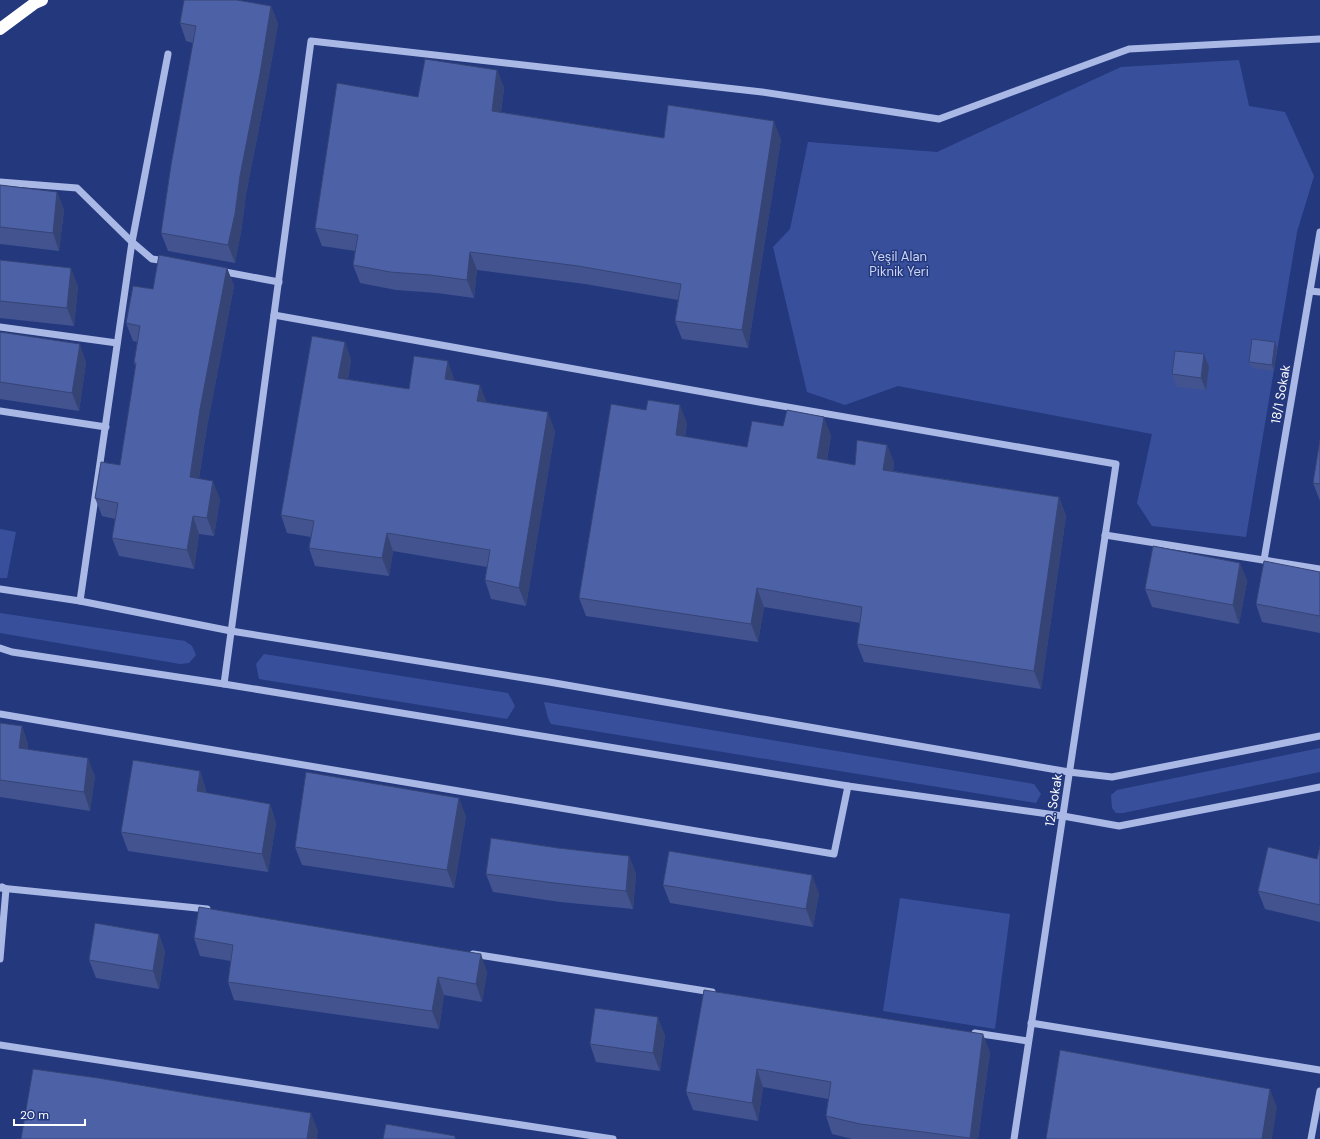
<svg xmlns="http://www.w3.org/2000/svg" width="1320" height="1139" font-family="'DM Sans',sans-serif">
<style>
.green{fill:#38509b}
.lines{fill:none;stroke-linecap:round;stroke-linejoin:round}
.minor{stroke:#aab8e6;stroke-width:7}
.highway{stroke:#fff;stroke-width:12}
.wall{fill:#425390}
.shaded-wall{fill:#364475}
.building{fill:#4d61a7;stroke:#364475}
.labels{text-anchor:middle;stroke-width:3;stroke-linejoin:round;paint-order:stroke}
.park-label{font-size:13px;fill:#cdd6f5;stroke:#24387e}
.street-label{font-size:13px;fill:#fff;stroke:#24387e}
</style>
<rect width="100%" height="100%" fill="#24387e"/>
<g class="green">
<polygon points="1239,60 1249,106 1285,112 1314,176 1297,232 1246,537 1152,526 1137,503 1152,434 898,386 845,405 807,392 773,247 790,229 808,142 937,152 1121,67"/>
<polygon points="0,529 16,532 7,578 0,578"/>
<polygon points="0,613 185,641 192,646 196,655 189,663 180,664 0,633"/>
<polygon points="264,654 508,693 515,706 507,719 259,679 256,664"/>
<polygon points="544,702 1034,784 1041,794 1036,803 551,724 548,718"/>
<polygon points="1320,748 1320,772 1123,813 1116,813 1112,808 1111,795 1117,790"/>
<polygon points="900,898 1010,914 995,1029 883,1011"/>
</g>
<g class="lines">
<g class="minor">
<polyline points="0,182 77,188 132,242 152,259 166,261"/>
<polyline points="220,271 279,282"/>
<polyline points="1310,291 1320,292"/>
<polyline points="274,315 759,402 1116,464 1014,1139"/>
<polyline points="0,327 117,343"/>
<polyline points="0,411 106,427"/>
<polyline points="1105,535 1320,569"/>
<polyline points="1264,560 1320,232"/>
<polyline points="0,589 80,601 231,631 549,682 1069,772 1112,777 1320,736"/>
<polyline points="80,601 132,242 168,54"/>
<polyline points="0,648 12,652 224,684 848,786 1063,816 1119,826 1320,787"/>
<polyline points="224,684 311,41 762,92 939,119 1129,49 1320,39"/>
<polyline points="0,714 834,854 848,786"/>
<polyline points="0,888 207,909"/>
<polyline points="473,954 712,992"/>
<polyline points="0,959 6,889 2,887"/>
<polyline points="1031,1023 1320,1070"/>
<polyline points="975,1033 1028,1041"/>
<polyline points="0,1045 613,1139"/>
<polyline points="1311,1139 1320,1091"/>
</g>
<polyline class="highway" points="0,29 35,3 42,0"/>
</g>
<g class="wall">
<polygon points="271,6 278,24 266,92 246,194 241,232 235,263 168,251 161,233 193,43 186,41 180,23"/>
<polygon points="497,70 504,88 501,112 664,138 781,139 748,348 682,339 675,321 678,300 585,284 477,270 474,298 437,293 396,290 360,283 353,265 355,251 322,246 315,228 418,97"/>
<polygon points="0,185 57,192 64,210 59,251 0,244"/>
<polygon points="0,260 78,286 74,326 0,318"/>
<polygon points="227,268 234,286 207,427 199,478 220,499 214,536 199,534 194,569 119,556 112,538 115,519 102,516 95,498 120,465 136,368 134,363 137,342 133,341 126,323 153,289"/>
<polygon points="0,332 86,362 79,411 0,399"/>
<polygon points="345,342 351,360 348,379 409,389 454,379 454,380 487,403 555,431 526,606 491,599 485,580 487,567 393,551 389,576 315,566 309,548 311,537 287,533 281,515"/>
<polygon points="1277,348 1274,371 1252,368 1249,362"/>
<polygon points="1209,367 1206,390 1177,387 1172,374"/>
<polygon points="687,423 685,437 747,447 831,435 827,460 855,465 887,445 894,463 893,471 1059,497 1066,516 1041,689 864,662 857,644 860,623 764,607 758,642 586,616 579,598"/>
<polygon points="1320,440 1320,501 1313,483"/>
<polygon points="1240,563 1247,581 1239,624 1152,607 1145,589"/>
<polygon points="1320,572 1320,633 1262,622 1256,604"/>
<polygon points="0,723 22,726 28,745 28,750 95,776 90,811 0,797"/>
<polygon points="200,771 206,790 206,793 270,804 276,823 268,872 128,851 121,832"/>
<polygon points="466,816 454,888 302,865 295,847"/>
<polygon points="1320,846 1320,922 1265,909 1258,891 1317,859"/>
<polygon points="629,856 636,874 633,909 560,902 493,892 486,874"/>
<polygon points="663,885 819,893 813,927 670,903"/>
<polygon points="159,934 165,952 159,989 96,978 89,960"/>
<polygon points="194,938 487,972 482,1002 444,995 439,1029 234,1000 228,982 231,961 200,956"/>
<polygon points="704,990 990,1052 978,1139 852,1139 832,1134 826,1116 828,1099 763,1087 758,1121 693,1110 686,1092"/>
<polygon points="665,1035 660,1071 596,1062 590,1044"/>
</g>
<g class="shaded-wall">
<polygon points="271,6 278,24 266,92 246,194 241,232 235,263 228,245 240,176"/>
<polygon points="497,70 504,88 499,129 492,111"/>
<polygon points="774,121 781,139 748,348 742,330"/>
<polygon points="57,192 64,210 59,251 53,233"/>
<polygon points="470,252 477,270 474,298 467,280"/>
<polygon points="71,268 78,286 74,326 67,308"/>
<polygon points="227,268 234,286 207,427 196,495 190,477 200,409"/>
<polygon points="345,342 351,360 345,396 338,378"/>
<polygon points="1275,342 1277,348 1274,371 1272,365"/>
<polygon points="80,344 86,362 79,411 72,393"/>
<polygon points="1204,354 1209,367 1206,390 1201,378"/>
<polygon points="448,361 454,379 452,397 445,379"/>
<polygon points="480,385 487,403 477,401"/>
<polygon points="680,405 687,423 682,453 676,435"/>
<polygon points="548,412 555,431 526,606 519,588"/>
<polygon points="824,417 831,435 824,476 817,458"/>
<polygon points="887,445 894,463 890,488 883,470"/>
<polygon points="213,481 220,499 214,536 207,518"/>
<polygon points="1059,497 1066,516 1041,689 1034,671"/>
<polygon points="193,516 199,534 194,569 187,550"/>
<polygon points="387,533 393,551 389,576 382,558"/>
<polygon points="1240,563 1247,581 1239,624 1233,605"/>
<polygon points="757,588 764,607 758,642 751,624"/>
<polygon points="22,726 28,745 26,767 19,748"/>
<polygon points="88,758 95,776 90,811 84,792"/>
<polygon points="200,771 206,790 203,809 197,791"/>
<polygon points="459,798 466,816 454,888 447,870"/>
<polygon points="270,804 276,823 268,872 262,854"/>
<polygon points="629,856 636,874 633,909 626,891"/>
<polygon points="812,875 819,893 813,927 806,909"/>
<polygon points="159,934 165,952 159,989 153,971"/>
<polygon points="481,954 487,972 482,1002 476,984"/>
<polygon points="438,977 444,995 439,1029 432,1011"/>
<polygon points="658,1017 665,1035 660,1071 653,1053"/>
<polygon points="983,1034 990,1052 978,1139 970,1139"/>
<polygon points="757,1069 763,1087 758,1121 752,1103"/>
<polygon points="1270,1089 1277,1107 1272,1139 1262,1139"/>
<polygon points="311,1113 318,1131 317,1139 307,1139"/>
</g>
<g class="building">
<polygon points="184,0 237,0 271,6 260,74 240,176 235,214 228,245 161,233 171,165 196,26 180,23"/>
<polygon points="425,59 497,70 492,111 664,138 668,105 774,121 742,330 675,321 681,284 578,266 470,252 467,280 430,275 390,272 353,265 358,235 315,228 337,83 418,97"/>
<polygon points="0,185 57,192 53,233 0,227"/>
<polygon points="159,255 227,268 200,409 190,477 213,481 207,518 193,516 187,550 112,538 118,503 95,498 101,462 120,465 136,363 134,363 140,326 126,323 133,286 153,289"/>
<polygon points="0,260 71,268 67,308 0,301"/>
<polygon points="0,332 80,344 72,393 0,382"/>
<polygon points="312,336 345,342 338,378 409,389 414,356 448,361 445,379 480,385 477,401 548,412 519,588 485,580 490,550 387,533 382,558 309,548 314,521 281,515"/>
<polygon points="1252,339 1275,342 1272,365 1249,362"/>
<polygon points="1175,351 1204,354 1201,378 1172,374"/>
<polygon points="648,400 680,405 676,435 747,447 752,421 783,426 787,410 824,417 817,458 855,465 857,440 887,445 883,470 1059,497 1034,671 857,644 862,607 757,588 751,624 579,598 611,404 646,410"/>
<polygon points="1320,440 1320,484 1313,483"/>
<polygon points="1153,546 1240,563 1233,605 1145,589"/>
<polygon points="1264,561 1320,572 1320,616 1256,604"/>
<polygon points="0,723 22,726 19,748 88,758 84,792 0,780"/>
<polygon points="133,760 200,771 197,791 270,804 262,854 121,832"/>
<polygon points="306,772 459,798 447,870 295,847"/>
<polygon points="491,838 558,848 629,856 626,891 554,883 486,874"/>
<polygon points="1320,846 1320,905 1258,891 1268,847 1317,859"/>
<polygon points="669,851 812,875 806,909 663,885"/>
<polygon points="199,907 481,954 476,984 438,977 432,1011 228,982 233,945 194,938"/>
<polygon points="95,923 159,934 153,971 89,960"/>
<polygon points="704,990 983,1034 970,1138 860,1124 826,1116 831,1082 757,1069 752,1103 686,1092"/>
<polygon points="595,1008 658,1017 653,1053 590,1044"/>
<polygon points="1060,1050 1270,1089 1262,1139 1046,1139"/>
<polygon points="33,1069 98,1078 210,1097 311,1113 307,1139 21,1139"/>
<polygon points="386,1124 455,1136 455,1139 383,1139"/>
</g>
<g class="labels">
<g class="park-label">
<text x="899" y="261">Yeşil Alan<tspan x="899" dy="15">Piknik Yeri</tspan></text>
</g>
<g class="street-label">
<text transform="translate(1280 394) rotate(-80)" y="5">18/1 Sokak</text>
<text transform="translate(1053 800) rotate(-81)" y="5">12. Sokak</text>
</g>
</g>
<path d="M14 1119v6h71v-6" fill="none" stroke="#ffffff" stroke-width="2"/>
<text x="20" y="1119" font-size="12" fill="#ffffff" stroke="#24387e" stroke-width="3" paint-order="stroke">20 m</text>
</svg>
